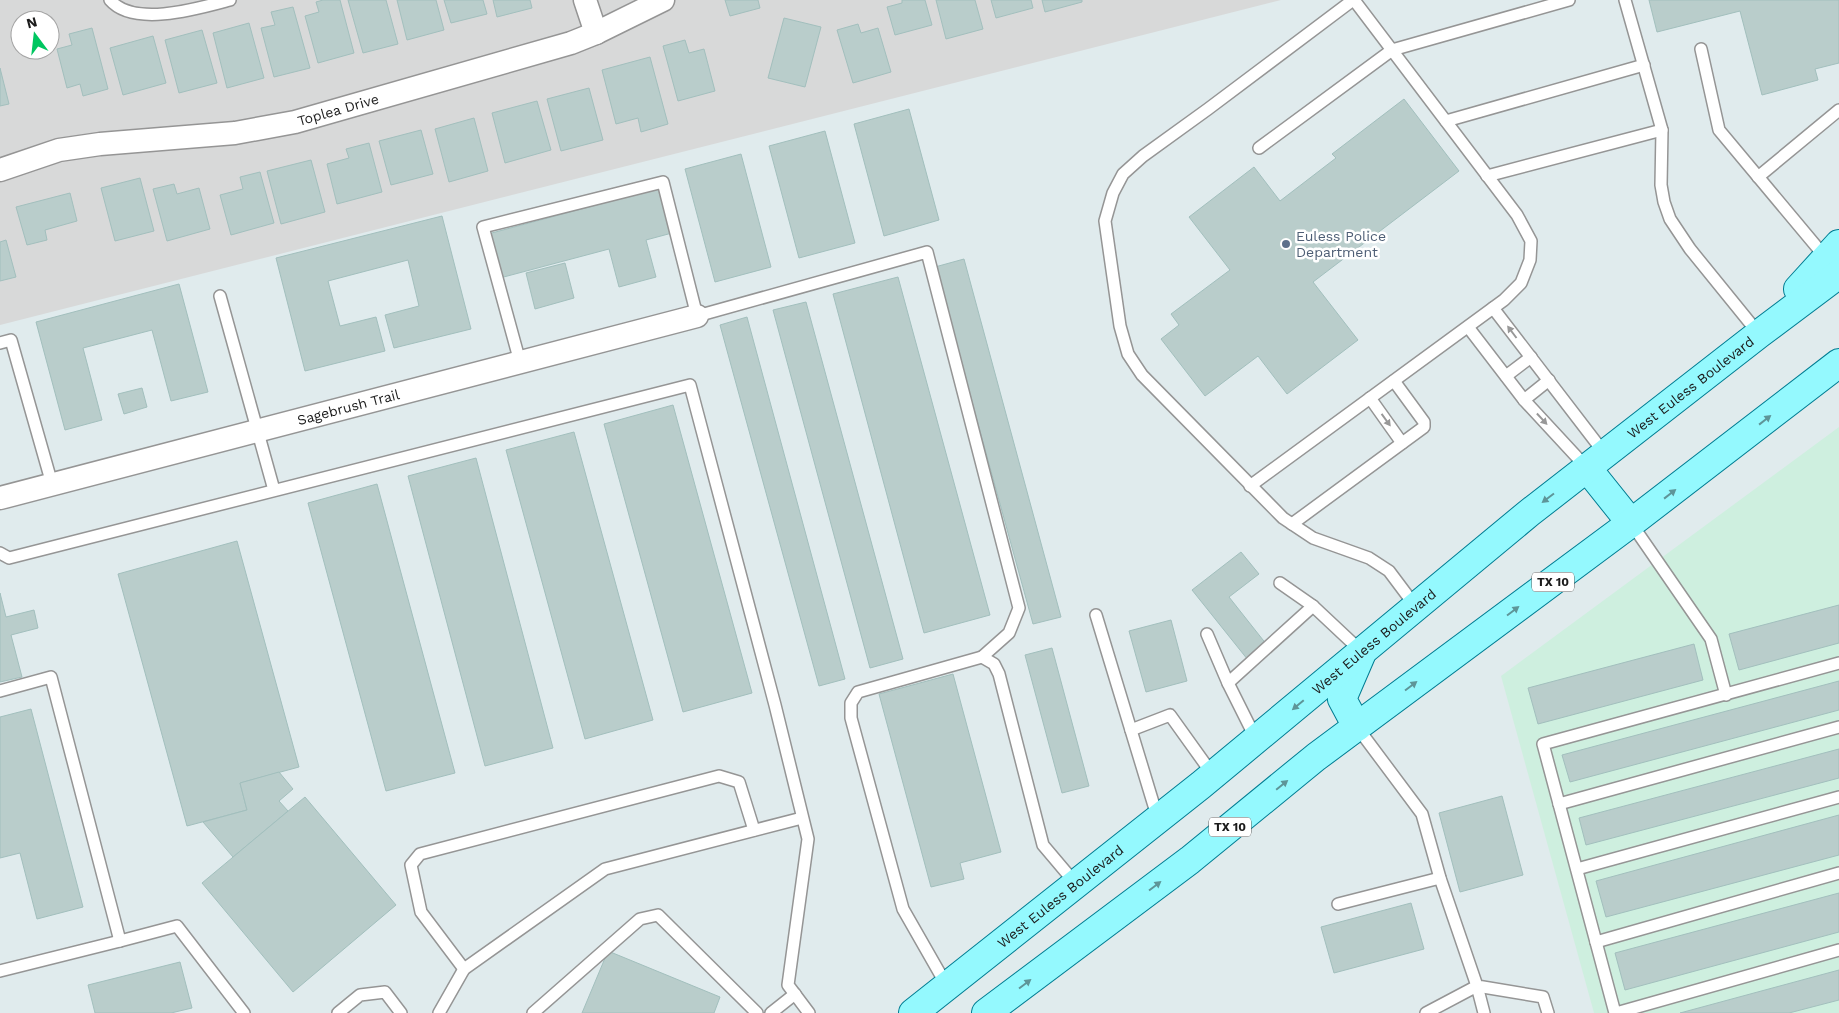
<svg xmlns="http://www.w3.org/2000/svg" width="1839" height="1013" font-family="'Work Sans',sans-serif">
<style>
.residential{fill:#d8d9d9;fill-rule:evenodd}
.commercial{fill:#ceefdf}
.building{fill:#b9cdcb;stroke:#a2bfbd}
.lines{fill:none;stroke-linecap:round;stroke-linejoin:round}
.service-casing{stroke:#959595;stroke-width:14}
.minor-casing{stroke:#959595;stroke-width:25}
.primary-casing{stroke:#007c92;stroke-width:30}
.service{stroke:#fff;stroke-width:11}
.minor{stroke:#fff;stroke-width:22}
.primary{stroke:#94f9fe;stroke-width:28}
.oneway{fill:#989898}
.oneway2{fill:#5e9598}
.service-dot{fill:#5c6f8a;stroke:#fff;stroke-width:2}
.labels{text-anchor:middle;stroke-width:5;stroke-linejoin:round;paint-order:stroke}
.shield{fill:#fff;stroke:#5f5f5f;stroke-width:1}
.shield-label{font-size:12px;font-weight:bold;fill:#1b1b1b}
.street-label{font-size:14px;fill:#1b1b1b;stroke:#fff}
.service-label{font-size:14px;fill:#4e5e75;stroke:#fff;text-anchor:start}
</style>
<rect width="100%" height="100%" fill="#e0ebed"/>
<path class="residential" d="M0,0H1281L0,325ZM20,20H50V50H20Z"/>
<polygon class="commercial" points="1839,427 1839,1013 1594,1013 1501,676"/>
<g class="building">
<polygon points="323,0 340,0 354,53 318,63 305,16 319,12 316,2"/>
<polygon points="348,0 386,0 398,44 363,53"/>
<polygon points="397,0 436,0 444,30 407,40"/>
<polygon points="444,0 483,0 487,14 451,23"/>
<polygon points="493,0 530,0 532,8 497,17"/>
<polygon points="725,0 758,0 760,8 730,16"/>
<polygon points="902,0 925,0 932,25 895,35 887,7 902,3"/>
<polygon points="936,0 975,0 983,29 946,39"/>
<polygon points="991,0 1031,0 1033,8 996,18"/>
<polygon points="1042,0 1082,0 1082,2 1045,12"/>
<polygon points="1649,0 1839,0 1839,63 1815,69 1818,80 1762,95 1740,11 1657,32"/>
<polygon points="293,7 310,68 274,77 261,28 275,25 271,12"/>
<polygon points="784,18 821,27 805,87 768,78"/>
<polygon points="249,23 264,78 227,88 213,33"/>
<polygon points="858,24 861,33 878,28 891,72 853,83 837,30"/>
<polygon points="92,28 108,89 83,96 80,84 67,88 57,49 72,45 69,34"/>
<polygon points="202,30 217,83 179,93 165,40"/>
<polygon points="153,36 166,83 123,95 110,48"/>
<polygon points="685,40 689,53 704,49 715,91 678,101 663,46"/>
<polygon points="650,57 668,124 641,132 638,118 616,124 602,70"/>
<polygon points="0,68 9,104 0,106"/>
<polygon points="589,88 603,140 561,151 547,99"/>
<polygon points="1404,99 1459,171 1313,282 1358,340 1287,394 1258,356 1205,396 1161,339 1179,325 1171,314 1230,270 1189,217 1254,167 1280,201 1336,158 1332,154"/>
<polygon points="537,101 551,150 505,163 492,113"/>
<polygon points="909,109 939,220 884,236 854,124"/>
<polygon points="474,118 488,171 449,182 435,129"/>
<polygon points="421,130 433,174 391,185 379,141"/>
<polygon points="825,131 855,243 799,258 769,146"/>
<polygon points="369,143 382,192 337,204 327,164 349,158 346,149"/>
<polygon points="741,154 771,267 715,282 685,169"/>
<polygon points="311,160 325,212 281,224 267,171"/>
<polygon points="260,172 274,223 231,235 220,195 243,189 240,177"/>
<polygon points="140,178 154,231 115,241 101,188"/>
<polygon points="174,184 177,194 199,188 210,229 167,241 153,189"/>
<polygon points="660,188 672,233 646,240 656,277 619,287 609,249 500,278 488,234"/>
<polygon points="70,193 77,221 45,230 47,240 27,245 16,207"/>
<polygon points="442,216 471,329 394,348 385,315 419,306 408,260 328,281 340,326 376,317 385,351 305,371 276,258"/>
<polygon points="6,240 16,277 0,281 0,242"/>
<polygon points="964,259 1061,617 1033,624 935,267"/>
<polygon points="565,263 574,298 535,309 526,273"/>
<polygon points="898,277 990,615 924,633 833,294"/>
<polygon points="179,284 208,392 171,401 152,330 83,348 102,420 65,430 36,322"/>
<polygon points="806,302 903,659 870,668 773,310"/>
<polygon points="747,317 845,679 819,686 720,325"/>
<polygon points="142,388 147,407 124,414 118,394"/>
<polygon points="673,405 752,693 683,712 604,424"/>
<polygon points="574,432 653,720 585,739 506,450"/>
<polygon points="476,458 553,748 485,766 408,476"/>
<polygon points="377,484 455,773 386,791 308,503"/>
<polygon points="237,541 299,767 240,783 247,810 187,826 118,574"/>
<polygon points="1241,552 1259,574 1229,597 1267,645 1248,660 1192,590"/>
<polygon points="0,593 6,617 34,610 38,628 11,635 22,677 0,682"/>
<polygon points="1839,605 1839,643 1739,670 1729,634"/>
<polygon points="1171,620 1187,681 1146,692 1129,631"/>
<polygon points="1694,644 1703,680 1538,724 1528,688"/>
<polygon points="1052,648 1089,786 1062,793 1025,655"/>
<polygon points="953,674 1001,852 960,863 964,879 931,887 879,694"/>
<polygon points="1839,681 1839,710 1570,782 1562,755"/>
<polygon points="31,709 83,907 37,919 20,853 0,858 0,717"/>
<polygon points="1839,749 1839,778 1586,845 1579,818"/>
<polygon points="279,772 293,789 279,801 288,811 233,857 203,822 247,810 240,783"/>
<polygon points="1502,796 1523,875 1460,892 1439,813"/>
<polygon points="305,797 396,905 293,992 202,883"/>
<polygon points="1839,815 1839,855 1606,917 1596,881"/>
<polygon points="1839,893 1839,932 1625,990 1615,953"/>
<polygon points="1411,903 1424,949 1334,973 1321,927"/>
<polygon points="608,951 720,997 714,1013 582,1013"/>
<polygon points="180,962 192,1008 171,1013 95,1013 88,985"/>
<polygon points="1839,970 1839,1000 1789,1013 1680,1013"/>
</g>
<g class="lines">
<g class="service-casing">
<g id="service">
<path d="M110,0C134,28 200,8 230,0"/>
<polyline points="1353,0 1208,109 1143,156 1123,174 1113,193 1105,221 1120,326 1128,354 1142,375 1283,518 1313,538 1369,558 1389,571 1416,607"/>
<polyline points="1625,0 1662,130 1661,185 1664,202 1670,219 1690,249 1759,334"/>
<polyline points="1701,49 1719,130 1826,258"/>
<polyline points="1446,121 1644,65"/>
<polyline points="1259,148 1392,50 1569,0"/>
<polyline points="1487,176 1662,130"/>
<polyline points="1758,177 1839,110"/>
<polyline points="220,296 274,490"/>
<polyline points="1493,308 1605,454"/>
<polyline points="1468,327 1524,400 1587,468"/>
<polyline points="0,343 11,340 52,484"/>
<polyline points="520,362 483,227 663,182 697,316 927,252 1019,608 1009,633 982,657"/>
<polyline points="1506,376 1531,357"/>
<polyline points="1370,398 1402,443"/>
<polyline points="1524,400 1549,380"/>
<polyline points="1250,486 1504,300 1521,283 1530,260 1531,241 1517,215 1354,0"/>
<polyline points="1631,523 1711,639 1726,695"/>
<polyline points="1292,524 1424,427 1424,422 1394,381"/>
<polyline points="0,553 9,558 690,385 775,705 808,839 788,985 809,1013"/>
<polyline points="1280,583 1313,606 1362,652"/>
<polyline points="1096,615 1158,819"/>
<polyline points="1207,634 1228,683 1313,606"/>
<polyline points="1228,683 1256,739"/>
<polyline points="0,691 51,677 120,941 177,926 244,1013"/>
<polyline points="1357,727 1422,814 1440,878 1477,986 1543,997 1548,1013"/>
<polyline points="1131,730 1170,715 1213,775"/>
<polyline points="1559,804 1839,727"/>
<polyline points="1577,869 1839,797"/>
<polyline points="1338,904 1440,878"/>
<polyline points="1596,942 1839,873"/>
<polyline points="464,969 421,912 411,865 420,854 719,776 739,782 754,830"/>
<polyline points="0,971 120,941"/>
<polyline points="947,986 903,909 851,718 851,703 858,692 982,657 994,664 999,674 1043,845 1076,884"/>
<polyline points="338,1013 360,995 385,992 401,1013"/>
<polyline points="439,1013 464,969 605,869 802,818"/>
<polyline points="533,1013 640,919 658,915 757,1013"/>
<polyline points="771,1013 795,994"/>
<polyline points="1426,1013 1477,986 1484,1013"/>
<polyline points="1615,1013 1543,744 1839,663"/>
<polyline points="1616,1013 1839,950"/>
</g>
</g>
<g class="minor-casing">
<g id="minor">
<polyline points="585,0 596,33"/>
<path id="s1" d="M0,170L59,150L100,144L235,133L295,122L571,43L596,33L663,0"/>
<path id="s2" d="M0,498L697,316"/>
</g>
</g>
<g class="primary-casing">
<g id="primary">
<polyline points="1798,289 1839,244"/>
<polyline points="1587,468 1631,523"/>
<polyline points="1357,727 1342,699 1361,655"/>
<path id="s3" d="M913,1013L1201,785L1529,513L1759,334L1839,274"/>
<polyline points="986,1013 1190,860 1316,757 1631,523 1839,363"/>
</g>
</g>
<use href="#service" class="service"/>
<use href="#minor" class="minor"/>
<use href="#primary" class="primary"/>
</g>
<defs><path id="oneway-solid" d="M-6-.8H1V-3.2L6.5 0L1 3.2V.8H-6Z" transform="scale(1.25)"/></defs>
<g class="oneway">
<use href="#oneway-solid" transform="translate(1512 332) rotate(-127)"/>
<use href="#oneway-solid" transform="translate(1542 419) rotate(47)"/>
<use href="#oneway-solid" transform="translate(1386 420) rotate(54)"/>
</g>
<g class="oneway2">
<use href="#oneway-solid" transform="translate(1765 420) rotate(-38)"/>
<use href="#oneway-solid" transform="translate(1670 494) rotate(-38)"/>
<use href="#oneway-solid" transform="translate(1548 498) rotate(143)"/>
<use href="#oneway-solid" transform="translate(1513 611) rotate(-37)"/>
<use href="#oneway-solid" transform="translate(1411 686) rotate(-37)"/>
<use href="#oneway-solid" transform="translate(1298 705) rotate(140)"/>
<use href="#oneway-solid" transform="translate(1282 785) rotate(-39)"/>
<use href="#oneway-solid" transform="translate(1155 886) rotate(-37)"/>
<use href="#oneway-solid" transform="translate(1025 984) rotate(-37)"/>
</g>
<circle class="service-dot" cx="1286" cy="244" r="5"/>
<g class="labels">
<g class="shield">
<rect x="1532" y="572.5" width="42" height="19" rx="4"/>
<rect x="1209" y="817.5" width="42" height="19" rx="4"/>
</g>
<g class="shield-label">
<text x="1553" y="586">TX 10</text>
<text x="1230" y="831">TX 10</text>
</g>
<g class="street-label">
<text dy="5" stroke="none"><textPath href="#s1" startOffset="345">Toplea Drive</textPath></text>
<text dy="5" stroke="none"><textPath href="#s3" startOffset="998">West Euless Boulevard</textPath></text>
<text dy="5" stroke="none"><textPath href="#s2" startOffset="360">Sagebrush Trail</textPath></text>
<text dy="5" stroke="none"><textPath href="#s3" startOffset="592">West Euless Boulevard</textPath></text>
<text dy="5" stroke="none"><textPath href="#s3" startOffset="188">West Euless Boulevard</textPath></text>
</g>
<g class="service-label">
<text x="1296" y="241">Euless Police<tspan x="1296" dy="16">Department</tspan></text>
</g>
</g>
<g transform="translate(35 35) rotate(345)"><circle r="24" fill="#ffffff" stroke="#a4a4a4"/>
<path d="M0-4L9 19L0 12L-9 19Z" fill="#00c660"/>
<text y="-8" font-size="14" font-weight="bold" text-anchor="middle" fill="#1b1b1b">N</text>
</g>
</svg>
